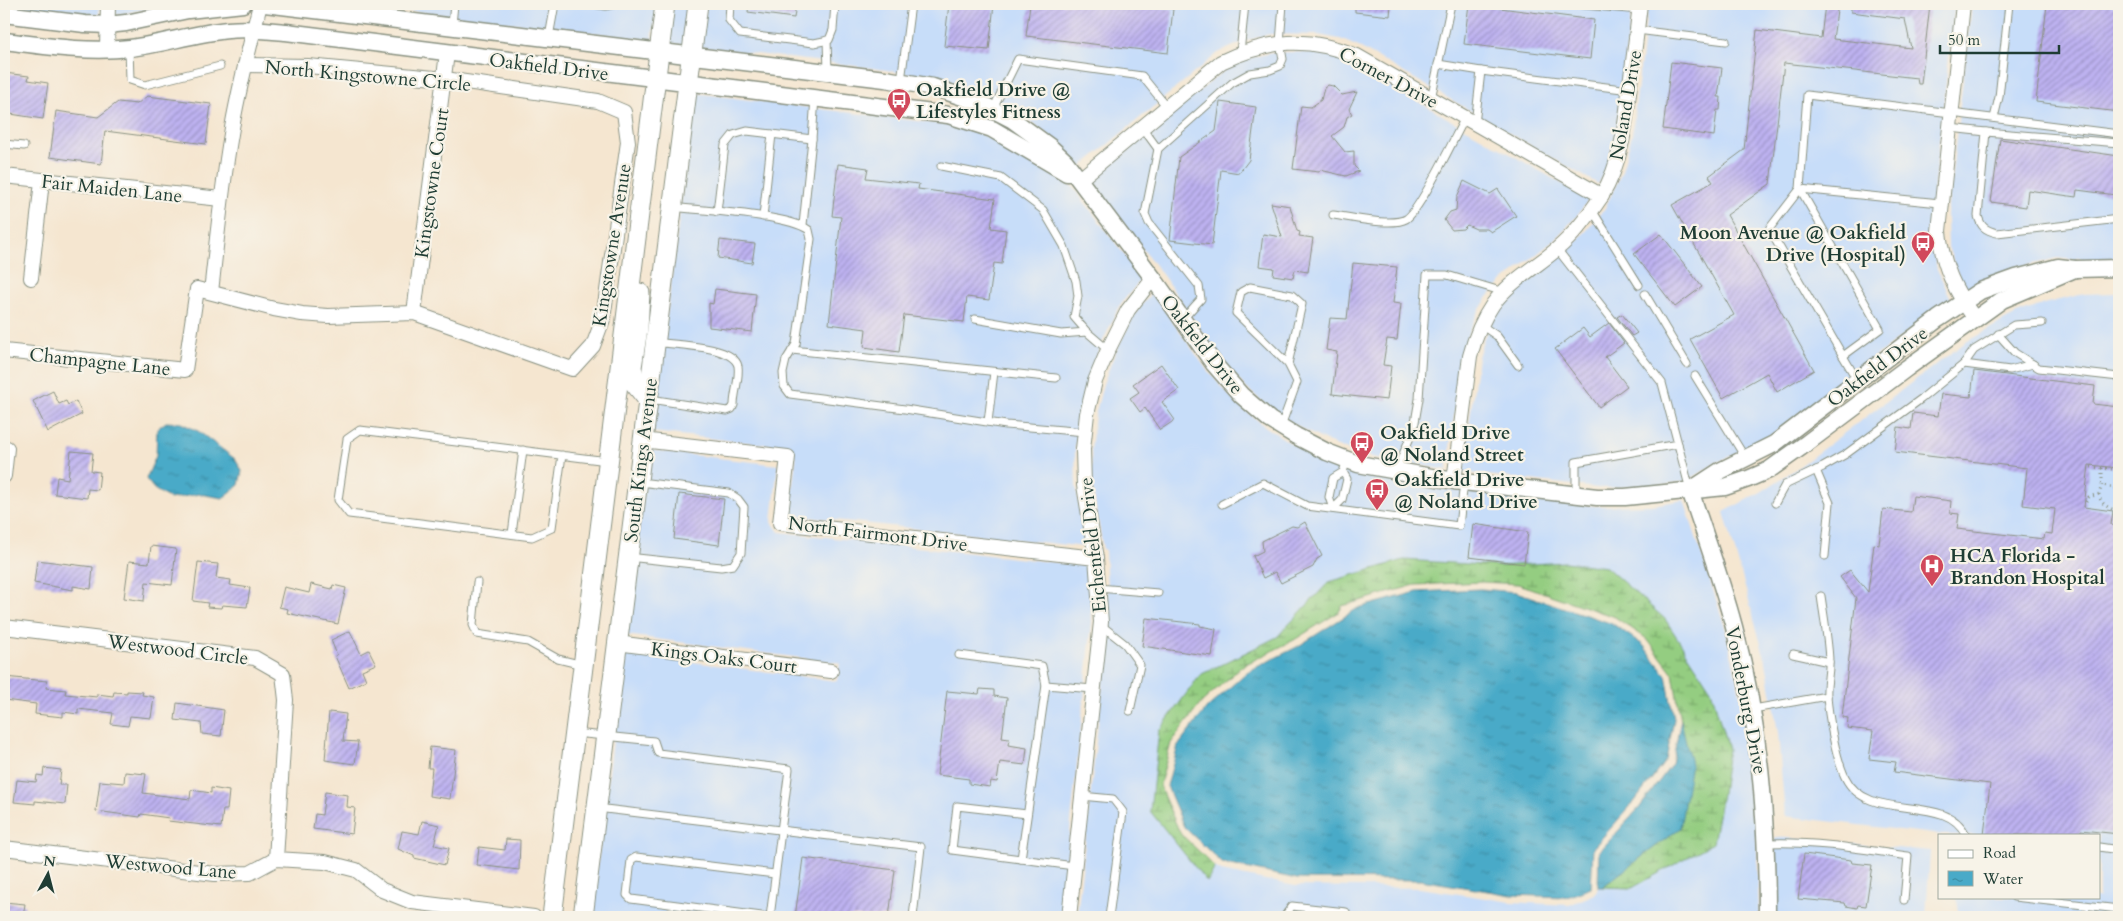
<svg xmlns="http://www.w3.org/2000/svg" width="2123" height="921" font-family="Cardo,serif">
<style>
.built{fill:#c7ddf9;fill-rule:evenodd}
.wetland{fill:url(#wetland-marsh);stroke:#5a855a}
.water{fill:url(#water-ripples);stroke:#34747e}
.building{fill:url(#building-hatch)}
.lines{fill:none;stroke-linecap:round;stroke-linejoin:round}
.service-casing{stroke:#8a9282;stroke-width:9}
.minor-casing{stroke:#8a9282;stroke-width:16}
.tertiary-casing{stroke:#8a9282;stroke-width:19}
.secondary-casing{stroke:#8a9282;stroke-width:21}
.path{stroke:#8a9282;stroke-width:3;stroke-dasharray:1 4;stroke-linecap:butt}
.service{stroke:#fff;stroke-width:7}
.minor{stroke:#fff;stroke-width:14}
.tertiary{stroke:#fff;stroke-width:16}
.secondary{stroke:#fff;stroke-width:19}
.labels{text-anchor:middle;stroke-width:4.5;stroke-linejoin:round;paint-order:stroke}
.street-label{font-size:19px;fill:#1f3d34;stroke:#f7f3e8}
.poi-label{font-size:19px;font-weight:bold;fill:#1f3d34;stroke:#f7f3e8;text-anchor:start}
</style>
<defs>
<pattern id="wetland-marsh" width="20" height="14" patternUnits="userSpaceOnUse" patternTransform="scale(1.25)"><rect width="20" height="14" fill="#94cd81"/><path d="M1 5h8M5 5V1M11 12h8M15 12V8" fill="none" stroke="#78a86a"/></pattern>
<pattern id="water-ripples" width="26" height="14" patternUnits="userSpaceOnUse" patternTransform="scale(1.25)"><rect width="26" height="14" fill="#49aac8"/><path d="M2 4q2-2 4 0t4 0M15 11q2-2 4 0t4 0" fill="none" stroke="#3c8ca3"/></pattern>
<pattern id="building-hatch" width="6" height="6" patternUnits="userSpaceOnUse" patternTransform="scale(1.25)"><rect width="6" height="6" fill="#beb2f1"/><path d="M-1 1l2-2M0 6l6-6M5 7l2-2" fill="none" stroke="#9a92c4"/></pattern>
</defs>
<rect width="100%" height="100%" fill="#f7f3e8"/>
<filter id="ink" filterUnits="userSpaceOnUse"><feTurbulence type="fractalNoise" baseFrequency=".02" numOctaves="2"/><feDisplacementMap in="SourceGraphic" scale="10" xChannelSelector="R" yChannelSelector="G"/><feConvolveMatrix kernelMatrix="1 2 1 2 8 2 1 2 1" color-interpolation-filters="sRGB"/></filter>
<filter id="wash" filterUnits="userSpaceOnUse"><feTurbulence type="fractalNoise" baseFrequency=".0096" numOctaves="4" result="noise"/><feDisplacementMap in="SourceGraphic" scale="20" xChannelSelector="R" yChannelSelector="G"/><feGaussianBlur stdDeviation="1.12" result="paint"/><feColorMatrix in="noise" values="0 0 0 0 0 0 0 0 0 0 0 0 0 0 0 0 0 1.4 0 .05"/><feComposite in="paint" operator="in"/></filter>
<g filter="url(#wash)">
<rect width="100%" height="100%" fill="#f5e6d0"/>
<g class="built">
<polygon points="4,4 100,4 99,15 65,13"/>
<polygon points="116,4 173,4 116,15"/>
<polygon points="352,4 657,4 652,40"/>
<polygon points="673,4 690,4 684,45 668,43"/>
<polygon points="706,4 1632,4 1616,131 1606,168 1598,184 1361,48 1340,39 1318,35 1270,34 1245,41 1218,53 1081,167 1055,140 1017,112 984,95 950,82 886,70 701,47"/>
<polygon points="1648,4 1955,4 1931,213 1930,233 1937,269 1951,299 1770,436 1716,463 1687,481 1652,486 1598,488 1463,472 1478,357 1483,340 1491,323 1500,309 1512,296 1562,256 1587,230 1605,208 1621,174 1632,134"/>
<polygon points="1972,4 2119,4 2119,258 2081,260 2079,257 2074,260 2057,258 2014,269 1977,283 1966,289 1959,278 1948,247 1947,214"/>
<polygon points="1294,52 1315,53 1335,57 1354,65 1589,199 1576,217 1552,242 1502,282 1488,297 1477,314 1468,334 1462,354 1447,470 1360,455 1330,443 1300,428 1275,412 1246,388 1220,358 1164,277 1091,181 1225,70 1249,58 1272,53"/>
<polygon points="695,93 956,126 989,137 1073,187 1142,278 1120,305 1101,345 1088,378 1080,412 1075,448 1076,486 1086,547 789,515 796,458 789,447 652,432"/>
<path d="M1152,292L1207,370L1236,403L1266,427L1292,444L1323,460L1355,472L1395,480L1444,489L1596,506L1652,505L1684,500L1726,630L1744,711L1756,804L1759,917H1077L1109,623L1105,550L1103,549L1092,484L1091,449L1095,416L1103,384L1115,353L1134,315ZM1565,562L1711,690L1632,888L1598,887L1595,894L1569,905L1511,902L1420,888L1295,886L1221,871L1215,867L1207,882L1150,811L1159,731L1200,675L1277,637L1329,582Z"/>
<polygon points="2119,293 2119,917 1960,916 1956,897 2099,897 2099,835 1942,835 1785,816 1778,733 1766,662 1724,512 1761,492 1796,469 1966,342 2014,315 2047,303 2084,294"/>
<polygon points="649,450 778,465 772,522 779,532 1089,566 1092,622 1061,917 591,917 624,653 837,681 840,663 626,635"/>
<polygon points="1775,837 1930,851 1926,917 1775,917"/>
</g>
<polygon class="wetland" points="1404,560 1499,566 1565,562 1606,567 1665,619 1711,690 1728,749 1722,794 1713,843 1632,888 1602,887 1680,828 1681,721 1673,673 1647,639 1615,617 1518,584 1482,582 1415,585 1342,606 1339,612 1294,640 1242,666 1202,702 1171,743 1160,784 1161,790 1180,833 1215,867 1207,882 1150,811 1159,731 1200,675 1277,637 1329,582"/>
<g class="water">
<polygon points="166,422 181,423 198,431 235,459 242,471 239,485 223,498 199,494 170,499 154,489 146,479 156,456 157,429"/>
<polygon points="1481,589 1516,592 1613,624 1643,645 1666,675 1674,719 1666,760 1635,801 1593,848 1591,888 1567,897 1512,895 1421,880 1297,879 1222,863 1184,827 1167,786 1178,746 1207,708 1247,672 1297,647 1358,608 1417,592"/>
<polygon points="1681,720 1691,764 1680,828 1602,887 1598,887 1599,852 1640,807 1672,764"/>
</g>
<g id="blocks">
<g class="building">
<polygon points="749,4 796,4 794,18 748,12"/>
<polygon points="949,4 994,4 989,50 944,46"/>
<polygon points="1030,4 1128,4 1173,9 1168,53 1026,36"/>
<polygon points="1355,4 1391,4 1390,16 1355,12"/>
<polygon points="1469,4 1594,20 1590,59 1464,44"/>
<polygon points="1825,4 1838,4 1833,39 1911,48 1905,19 1851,12 1851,4 1930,4 1921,84 1918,84 1917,78 1784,63 1770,184 1727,215 1814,370 1777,392 1767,373 1723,398 1690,339 1734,315 1672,205 1713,182 1709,176 1744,150 1757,30 1821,38"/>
<polygon points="2047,4 2092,4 2119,7 2119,112 2036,102"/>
<polygon points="1671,62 1722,68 1718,97 1721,97 1720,110 1717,110 1714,136 1663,129"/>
<polygon points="4,73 29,76 28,80 48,83 43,119 4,113"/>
<polygon points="1328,85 1333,86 1342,95 1357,92 1349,109 1352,114 1347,117 1344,127 1332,136 1345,152 1354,151 1354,166 1359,171 1346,176 1320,170 1319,172 1293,169 1301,106 1311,107 1321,100 1324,88"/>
<polygon points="147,96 211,104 206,144 105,131 101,164 50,157 56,111 98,117 118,102 137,104"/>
<polygon points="1220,102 1256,107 1249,160 1239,173 1221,170 1212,245 1170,240 1179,157 1216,131"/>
<polygon points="2000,139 2119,156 2119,192 2116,191 2116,195 2077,190 2076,197 2028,190 2026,207 1991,202"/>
<polygon points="838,164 868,168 866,178 919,184 918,189 995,199 991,228 1006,230 1002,264 994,263 989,300 967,297 964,322 904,315 899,352 864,347 866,329 829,324 841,217 832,216"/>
<polygon points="1464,181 1490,194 1498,189 1516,216 1491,232 1487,229 1476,229 1467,225 1463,229 1452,230 1444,220 1450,212 1456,210 1457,197"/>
<polygon points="1271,203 1290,206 1297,231 1300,232 1299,236 1313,238 1308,272 1295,270 1293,278 1273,275 1274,268 1259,266 1263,234 1282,237"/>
<polygon points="1661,234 1702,287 1675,307 1634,254"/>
<polygon points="720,240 755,244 752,263 718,258"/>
<polygon points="1353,263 1397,267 1393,303 1401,304 1397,340 1387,339 1383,365 1391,366 1387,400 1332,394 1337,352 1326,350 1330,318 1347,319"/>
<polygon points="715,289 756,294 752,332 709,327 709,303 713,304"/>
<polygon points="1622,314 1637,333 1632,336 1617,317"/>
<polygon points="1609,323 1624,343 1605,357 1627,386 1599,407 1555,349 1583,328 1590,337"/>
<polygon points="1161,364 1179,390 1162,402 1175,420 1160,430 1145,408 1140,412 1130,398 1139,392 1133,384"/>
<polygon points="1974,371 2095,386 2093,404 2119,407 2119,468 2089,465 2084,507 2113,511 2111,525 2119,526 2119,834 2081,830 2080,835 1984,835 1990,784 1894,772 1896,762 1869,759 1873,731 1847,728 1848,718 1842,717 1856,598 1840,577 1850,570 1868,592 1874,544 1879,545 1883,509 1911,512 1913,496 1951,501 1950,513 1959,514 1957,529 2044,539 2045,533 2052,534 2055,509 2023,505 2027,468 1895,452 1898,427 1911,429 1913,413 1938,416 1941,394 1971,397"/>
<polygon points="53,391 59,404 66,401 68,405 76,401 82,414 48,432 33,401"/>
<polygon points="71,451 93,453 91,471 100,472 98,490 88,489 87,498 55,494 57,477 68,479"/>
<polygon points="679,494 724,499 719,545 674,539"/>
<polygon points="1305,522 1322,556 1317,559 1313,567 1281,583 1275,572 1263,578 1253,556 1263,551 1262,541 1292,526 1297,527"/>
<polygon points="1473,524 1528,532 1524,564 1469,557"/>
<polygon points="151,546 176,549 172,585 146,582 144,601 124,598 129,561 149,563"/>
<polygon points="37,560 93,567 91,589 73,586 73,590 34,583"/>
<polygon points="198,562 218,564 216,578 231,580 230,585 250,588 247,607 222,605 221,608 207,607 208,603 193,601"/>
<polygon points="311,584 332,589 333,585 346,588 338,624 287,613 288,609 279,607 284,587 309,593"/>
<polygon points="1146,618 1200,624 1200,626 1216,629 1212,656 1142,646"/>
<polygon points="350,631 361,654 369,650 376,664 362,670 366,680 349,688 335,656 337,655 331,640"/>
<polygon points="4,677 47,681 46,688 66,690 65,694 97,697 97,694 113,696 114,692 127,693 127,691 143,692 142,695 154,697 151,718 130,716 128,726 111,724 113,713 78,709 78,714 63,712 63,717 35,714 36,704 4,700"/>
<polygon points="980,689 994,690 994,696 1007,698 1002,738 1009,739 1008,745 1027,748 1025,765 1000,762 997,782 991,781 990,787 969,784 969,779 937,775 947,691 979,694"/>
<polygon points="177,703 224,710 221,736 202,734 201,723 175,720"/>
<polygon points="329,712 346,714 343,741 358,742 355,764 325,760"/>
<polygon points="430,747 456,750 450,799 429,796 432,768 428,768"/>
<polygon points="44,768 61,770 59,785 67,785 65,804 35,801 35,804 14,802 17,780 36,782 37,775 43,776"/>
<polygon points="125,772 146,774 143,793 190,799 191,790 211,793 211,788 229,791 227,810 223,810 221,827 168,821 169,818 141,814 140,817 96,811 100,781 124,783"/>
<polygon points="325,792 348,795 347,807 355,808 352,834 313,829 315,814 322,815"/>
<polygon points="422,821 439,825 434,845 449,848 445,865 414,858 414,856 398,849 402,831 419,834"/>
<polygon points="506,839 520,840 519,870 477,865 479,847 505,850"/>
<polygon points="1804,854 1851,860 1852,863 1872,865 1866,906 1858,905 1857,908 1846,906 1845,903 1798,899"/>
<polygon points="803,858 895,870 889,917 795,917"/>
<polygon points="4,902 25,904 23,917 4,917"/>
</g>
</g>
</g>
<g filter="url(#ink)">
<use href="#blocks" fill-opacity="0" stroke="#8a9282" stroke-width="1"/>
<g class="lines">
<g class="service-casing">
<g id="service">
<polyline points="592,4 606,6 615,4"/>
<polyline points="730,4 729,20 740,34 814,43 829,40 833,30 835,4"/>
<polyline points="1574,4 1639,10"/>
<polyline points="452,25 454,4"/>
<polyline points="1637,30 1726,41"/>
<polyline points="549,37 555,4"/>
<polyline points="827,40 828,71"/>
<polyline points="129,48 130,80 145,85 220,66"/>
<polyline points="1240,53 1245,4"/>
<polyline points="1438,64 1481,71"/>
<polyline points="901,81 911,4"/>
<polyline points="1431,99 1451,4"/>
<polyline points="993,109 1018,59 1142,76 1167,107"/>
<polyline points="1994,118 1999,97 2009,4"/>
<polyline points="1475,124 1481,71 1630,90"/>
<polyline points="1142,127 1158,149 1145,214 1149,223 1199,286 1201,299 1182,320"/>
<path d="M1950,128L1986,132L1978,216C1981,227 1985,230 1997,233L2119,219"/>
<polyline points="1986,132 2119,143"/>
<polyline points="4,144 24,146"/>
<polyline points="1158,149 1232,83 1250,73 1270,70 1280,66 1283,59 1280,43 1283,4"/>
<polyline points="941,166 1001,178 1043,210 1064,246 1076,281 1078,296 1074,317 1087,332 1108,350"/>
<path d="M673,207C704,211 786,214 809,230L811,239L796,344L786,360L783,373L784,386L790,394L905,409L1006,425L1085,432"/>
<polyline points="1592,210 1639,285"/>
<polyline points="717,212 725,145 733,135 747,131 812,139 815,98"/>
<path d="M1333,215C1350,217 1392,227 1406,219C1420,211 1455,136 1465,118"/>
<polyline points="763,217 772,134"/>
<polyline points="803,225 812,139"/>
<polyline points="1557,249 1662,383 1690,490"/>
<polyline points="1645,294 1687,364"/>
<polyline points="975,319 1061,334 1087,332"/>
<polyline points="1481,325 1497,336 1518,365"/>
<polyline points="1998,334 2015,353 2039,368 2119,377"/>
<polyline points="792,350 1056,378"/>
<polyline points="1843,356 1880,329 1800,189 1807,95 2119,134"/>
<polyline points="1964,364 2010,370 2033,364"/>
<polyline points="1695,376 1746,459"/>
<polyline points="1857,380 1769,229 1800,189 1940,203"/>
<path d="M650,399L727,411L732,409L734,405C734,393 740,377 738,366C733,345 674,345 655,342"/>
<polyline points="988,422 994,372"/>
<polyline points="1281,426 1297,382 1288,364 1236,313 1241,292 1250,287 1292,295 1302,304 1288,364"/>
<path d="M562,455L552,528L532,537L349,514L338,500L347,439L360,430C442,440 525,451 608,461"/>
<polyline points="1816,470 1830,503 1825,556"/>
<polyline points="1396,471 1414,428 1419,399 1427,275 1447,275 1504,292"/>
<polyline points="1343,472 1347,479 1342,500 1333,509 1329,497 1333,478 1343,472 1347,460"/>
<polyline points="1576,494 1576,462 1678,444"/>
<polyline points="1775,503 1785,485 1823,467 1846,454 1921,399 1964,364 1974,350 2014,325 2042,323"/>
<polyline points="1222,504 1263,483 1307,506 1459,526 1464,482"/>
<polyline points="512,534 523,450"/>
<polyline points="628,557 721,567 733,565 741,553 744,507 738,499 729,493 640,482"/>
<polyline points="477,582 473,625 477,634 528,642 558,659 583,665"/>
<polyline points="1098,588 1158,593"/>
<path d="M1821,596C1824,617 1828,639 1829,660C1830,672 1826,683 1827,695C1828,714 1836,759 1845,777C1868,825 1946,791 1966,835"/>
<polyline points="1101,625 1125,644 1140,665 1130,711"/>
<polyline points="1793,654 1829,662"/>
<polyline points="959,655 1042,666 1046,685"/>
<polyline points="1753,709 1827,696"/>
<polyline points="575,733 654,741 658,753 789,769 770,917"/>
<polyline points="1081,796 1113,799 1123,812 1109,917"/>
<polyline points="597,808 921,847 913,917"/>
<path d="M1767,843C1815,841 1861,849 1908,856L1904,900"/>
<polyline points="2099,847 2119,850"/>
<polyline points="1021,859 952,850 957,806 1027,814"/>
<polyline points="1074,866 1021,859 1046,685 1093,689"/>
<polyline points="2014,897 2119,909"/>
<polyline points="770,917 631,899 627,895 631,860 636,857 775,874"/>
<polyline points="1284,917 1292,906 1346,912"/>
</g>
</g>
<g class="minor-casing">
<g id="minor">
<path d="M1963,4L1939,231C1942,265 1955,291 1975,319"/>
<polyline points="107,49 108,4"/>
<polyline points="4,176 221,199"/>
<path d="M1079,180L1221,62C1270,39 1307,36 1357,56L1602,196"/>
<polyline points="31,278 42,181"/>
<path d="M211,292C217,239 222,186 231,134C238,90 250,47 260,4"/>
<polyline points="414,313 447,53"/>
<polyline points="4,351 185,370 197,289 274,309 302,314 328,316 414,313 572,369 593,346 603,319 628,142 624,112 598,101 445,79 308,66 245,65"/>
<polyline points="642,440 788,457 780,523 1096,558"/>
<polyline points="4,476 7,448"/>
<path d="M1454,481L1470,356C1475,337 1482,320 1493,304C1510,281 1536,267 1557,249C1574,235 1589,215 1601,197C1622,163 1626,122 1630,83C1634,57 1637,30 1640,4"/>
<polyline points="4,627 255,658 283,674 286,700 276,859"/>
<polyline points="617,643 831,671"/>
<polyline points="4,848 215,874 250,873 276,859 325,862 356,870 382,890 412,902 534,917"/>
<polyline points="1069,917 1101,622 1096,558 1084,485 1083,449 1087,414 1095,381 1108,350 1128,310 1153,278"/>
</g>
</g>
<g class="tertiary-casing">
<g id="tertiary">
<polyline points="265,4 885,79 933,87 980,103 1013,120 1050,147 1065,161 1153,278 1214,364 1241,395 1270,420 1296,436 1327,452 1358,464 1454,481 1597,497 1625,497 1725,487 1748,479 1769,470 1807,443 1907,368 2002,300 2075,269"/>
<polyline points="4,14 85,24 107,25 126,23 188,10 243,4"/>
<path d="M4,41C45,46 88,53 130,48C163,44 195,33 228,30C248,28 266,30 286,32L948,115L992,129L1067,173"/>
<polyline points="1694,488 1720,471 1774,444 1938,319 1980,291 2016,278 2058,267 2075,269 2119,268"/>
<path d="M1690,490C1705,536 1722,581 1734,627C1760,723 1767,819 1767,917"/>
</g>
</g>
<g class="secondary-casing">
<g id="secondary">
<polyline points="640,293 638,328 632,367 635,384 647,399"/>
<polyline points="552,917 665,4"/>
<polyline points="583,917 698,4"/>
</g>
</g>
<g class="path">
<polyline points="2091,467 2119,470"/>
<polyline points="2102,468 2102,485 2116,488"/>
<path d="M2099,494C2100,505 2110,508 2119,512"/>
<polyline points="2086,502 2089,497 2099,494 2102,485"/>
</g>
<use href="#service" class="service"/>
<use href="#minor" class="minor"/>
<use href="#tertiary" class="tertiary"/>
<use href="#secondary" class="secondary"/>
</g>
</g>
<defs>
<g id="bus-pin" transform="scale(1.25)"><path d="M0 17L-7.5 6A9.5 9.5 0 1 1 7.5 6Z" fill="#d1495b" stroke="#f7f3e8"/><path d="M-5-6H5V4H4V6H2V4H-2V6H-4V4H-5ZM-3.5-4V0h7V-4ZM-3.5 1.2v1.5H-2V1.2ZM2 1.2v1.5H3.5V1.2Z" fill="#fff"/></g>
<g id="hospital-pin" transform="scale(1.25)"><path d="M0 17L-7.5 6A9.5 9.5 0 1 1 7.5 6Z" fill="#d1495b" stroke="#f7f3e8"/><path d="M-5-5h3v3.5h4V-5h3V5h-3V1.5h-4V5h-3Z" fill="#fff"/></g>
</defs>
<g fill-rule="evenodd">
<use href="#bus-pin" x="899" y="100"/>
<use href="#bus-pin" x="1923" y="243"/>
<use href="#bus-pin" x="1362" y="443"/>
<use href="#bus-pin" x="1377" y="490"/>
<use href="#hospital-pin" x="1932" y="566"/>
</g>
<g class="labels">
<g class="street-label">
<text transform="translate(549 66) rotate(7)" y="7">Oakfield Drive</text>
<text transform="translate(368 75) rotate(5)" y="7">North Kingstowne Circle</text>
<text transform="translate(1389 77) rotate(28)" y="7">Corner Drive</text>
<text transform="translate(1625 105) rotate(-80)" y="7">Noland Drive</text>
<text transform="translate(431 183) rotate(-82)" y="7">Kingstowne Court</text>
<text transform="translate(112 188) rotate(6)" y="7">Fair Maiden Lane</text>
<text transform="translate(611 245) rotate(-81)" y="7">Kingstowne Avenue</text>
<text transform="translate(1203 344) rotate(52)" y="7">Oakfield Drive</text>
<text transform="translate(100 361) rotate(6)" y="7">Champagne Lane</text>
<text transform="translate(1877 366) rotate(-37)" y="7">Oakfield Drive</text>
<text transform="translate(640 460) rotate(-83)" y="7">South Kings Avenue</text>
<text transform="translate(878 533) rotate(7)" y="7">North Fairmont Drive</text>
<text transform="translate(1092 545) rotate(-96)" y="7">Eichenfeld Drive</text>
<text transform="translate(178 649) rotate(7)" y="7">Westwood Circle</text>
<text transform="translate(724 657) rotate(7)" y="7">Kings Oaks Court</text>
<text transform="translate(1747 700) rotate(79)" y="7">Vonderburg Drive</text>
<text transform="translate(171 866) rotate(5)" y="7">Westwood Lane</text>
</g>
<g class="poi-label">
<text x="916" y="96">Oakfield Drive @<tspan x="916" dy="22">Lifestyles Fitness</tspan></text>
<text x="1906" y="239" text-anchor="end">Moon Avenue @ Oakfield<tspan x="1906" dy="22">Drive (Hospital)</tspan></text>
<text x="1380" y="439">Oakfield Drive<tspan x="1380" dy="22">@ Noland Street</tspan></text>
<text x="1394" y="486">Oakfield Drive<tspan x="1394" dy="22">@ Noland Drive</tspan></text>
<text x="1950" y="562">HCA Florida -<tspan x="1950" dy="22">Brandon Hospital</tspan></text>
</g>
</g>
<rect width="2123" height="921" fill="none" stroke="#f7f3e8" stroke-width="20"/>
<rect x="1938" y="834" width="162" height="65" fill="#f7f3e8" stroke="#a1aaa0"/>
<rect x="1948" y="850" width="25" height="8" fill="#ffffff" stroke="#a1aaa0"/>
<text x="1983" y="858" font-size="15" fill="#1f3d34">Road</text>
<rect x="1948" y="871" width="25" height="15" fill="url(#water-ripples)" stroke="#a1aaa0"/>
<text x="1983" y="884" font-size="15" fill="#1f3d34">Water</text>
<g transform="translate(48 874) rotate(7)" stroke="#f7f3e8" stroke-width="4" paint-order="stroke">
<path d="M0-4L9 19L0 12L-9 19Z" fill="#1f3d34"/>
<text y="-8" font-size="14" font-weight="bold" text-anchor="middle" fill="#1f3d34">N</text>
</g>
<path d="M1940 45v8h119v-8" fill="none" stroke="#1f3d34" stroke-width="2.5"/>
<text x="1948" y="45" font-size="15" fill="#1f3d34" stroke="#f7f3e8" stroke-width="4" paint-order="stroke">50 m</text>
</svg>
